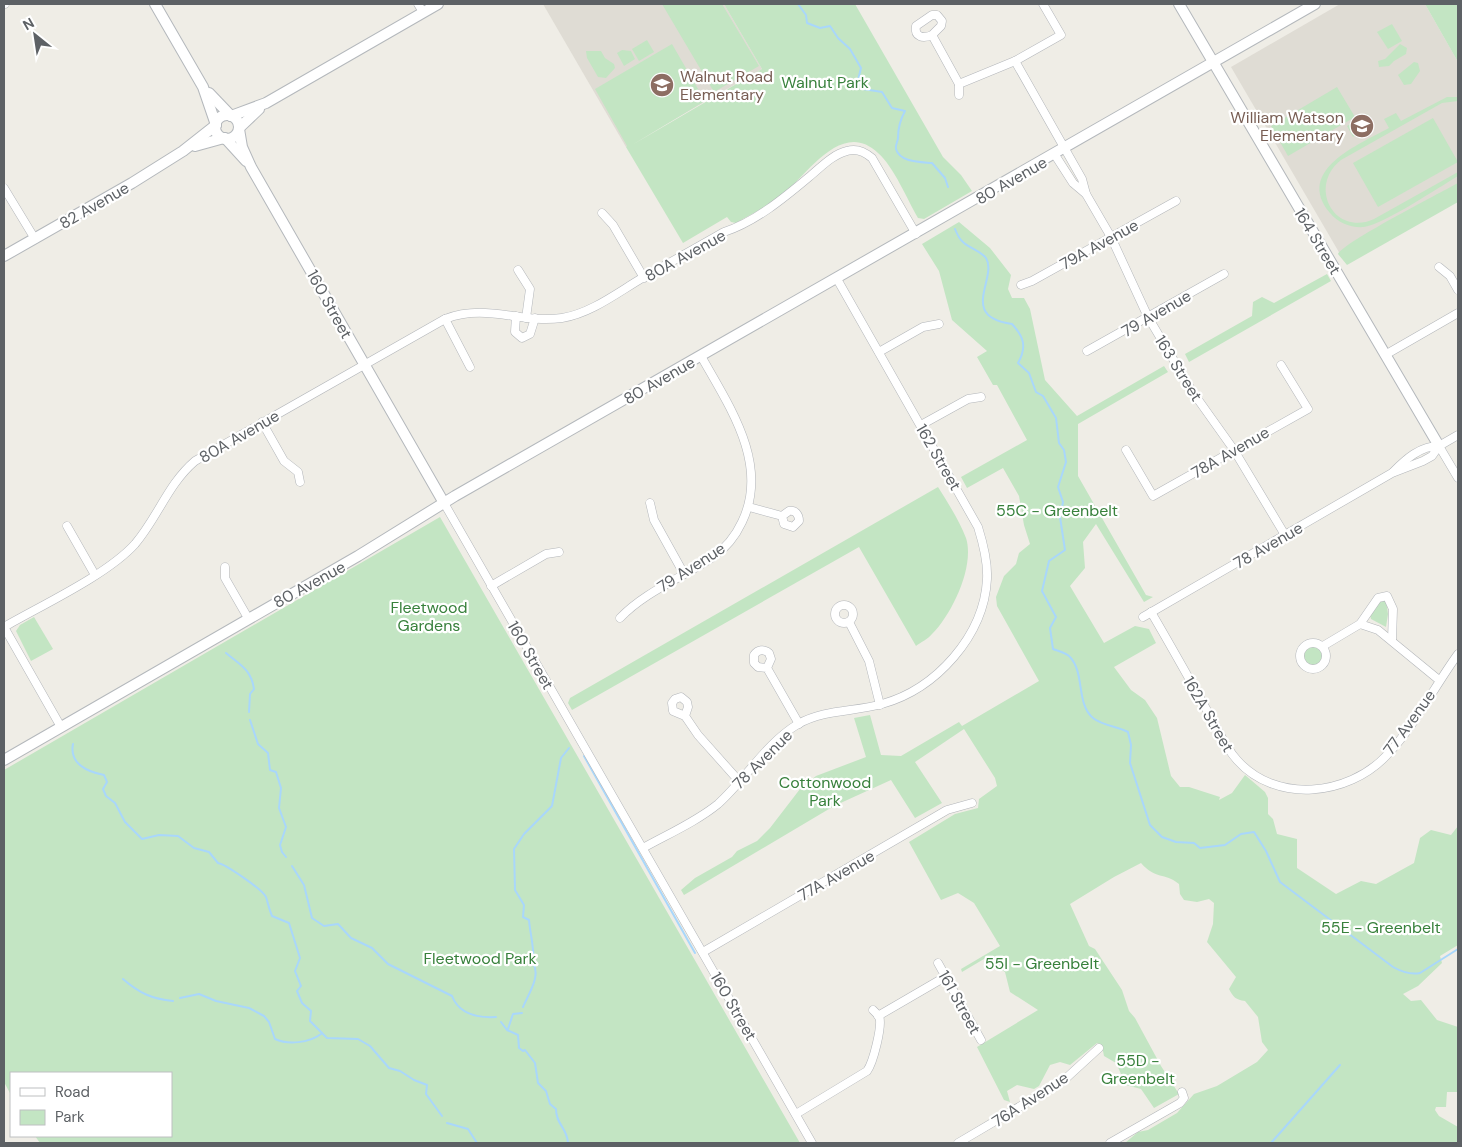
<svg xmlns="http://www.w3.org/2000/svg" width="1462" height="1147" font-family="'DM Sans',sans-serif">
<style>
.education{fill:#dfdcd4}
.green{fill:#c3e5c3}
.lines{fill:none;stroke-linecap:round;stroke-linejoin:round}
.stream{stroke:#a9d7fb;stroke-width:2}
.street-casing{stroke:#b3b6ba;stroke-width:9}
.secondary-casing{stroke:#b4b8bc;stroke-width:12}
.street{stroke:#fff;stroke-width:8}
.secondary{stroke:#fff;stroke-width:10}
.labels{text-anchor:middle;stroke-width:4.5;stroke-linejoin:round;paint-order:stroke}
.education-label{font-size:16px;fill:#785e54;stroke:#fff;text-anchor:start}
.park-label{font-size:16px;fill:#38813c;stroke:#fff}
.street-label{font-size:16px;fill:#5d6165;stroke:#fff}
</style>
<rect width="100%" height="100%" fill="#efede6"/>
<g class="education">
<polygon points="543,4 724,4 762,69 626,147"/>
<polygon points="1340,4 1425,4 1458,62 1458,185 1340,254 1231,67"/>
</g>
<g class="green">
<polygon points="662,4 722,4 759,66 714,92"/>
<path d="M724,4H855L943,157L961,175L972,191L924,219L918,218C907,199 894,167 878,153C842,118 807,175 782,195C769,206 751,214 736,223L731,222L727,217L683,243L626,147L627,146L595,89L672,44L705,101L632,145L762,69Z"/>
<polygon points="1425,4 1458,4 1458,62"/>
<polygon points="1392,24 1402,41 1388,49 1377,32"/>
<polygon points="647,40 654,52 639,61 632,49"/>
<polygon points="1400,44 1407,48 1406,54 1394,61 1389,66 1379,67 1378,61 1385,59"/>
<polygon points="622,50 631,51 635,59 624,66 617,53"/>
<polygon points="586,51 601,51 605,58 614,64 615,68 606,78 598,77 587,58"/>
<polygon points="1414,62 1418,63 1420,71 1411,84 1404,85 1398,75"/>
<polygon points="1337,87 1355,117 1288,156 1271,126"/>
<path d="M1447,97H1458V101L1442,103L1341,160C1307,187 1335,237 1374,219L1458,172V176C1438,188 1384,224 1364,227C1351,228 1338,223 1330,213C1294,170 1360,144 1389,128L1384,119L1396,113L1401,121Z"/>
<polygon points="1367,114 1373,125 1353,137 1347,126"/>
<polygon points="1433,118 1458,162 1378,207 1353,163"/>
<path d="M1458,183V202L1347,265L1338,254C1344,242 1440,193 1458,183Z"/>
<path d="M959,222L990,248L1011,275L1008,289L1012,298H1024L1030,309L1045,380L1077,416L1164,366L1168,372L1078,424V476L1146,595L1153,597L1144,602L1096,524L1083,542L1085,568L1070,586L1104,643L1135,626L1149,629L1156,643L1114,667L1131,690L1145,700L1157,718L1171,776L1180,787H1189L1220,797L1219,800L1232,793L1245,775L1265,792L1268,798V814L1273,819L1277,834L1297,839V868L1336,894L1361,881L1376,884L1414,863L1420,838L1431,830L1451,835L1458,826V945L1440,956L1442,963L1418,986L1403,994L1411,1001L1421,1000L1437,1020L1458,1027V1092H1447L1446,1107H1436L1435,1110L1439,1116L1458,1127V1143H1125L1138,1132L1148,1130L1177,1113L1194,1094L1217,1086L1257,1062L1268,1050L1262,1042L1258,1017L1245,1001C1236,1000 1233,997 1229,989L1236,977L1207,942L1213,924L1214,903L1209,899L1197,902L1184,900L1180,894L1179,884C1164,872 1156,880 1141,863L1114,877L1070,904L1089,946L1095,949L1122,990L1129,1011L1135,1018L1161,1066L1179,1094L1154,1108L1141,1089L1126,1085L1116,1063L1104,1056L1102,1046L1097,1043L1070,1065L1060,1062L1050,1065L1039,1086L1034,1089L1017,1085L1007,1091L1010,1102L1004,1100L977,1047L1038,1010L1010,992L1005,972L995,966L989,956L962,972L961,969L1000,946L974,903L958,893L941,900L909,842L955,814L978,808L979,799L997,786L995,778L964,729L915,762L942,803L915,818L891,780L834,806L684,895L681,890L695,878L732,857L737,851L757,841L770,828L800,789L816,776L866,757L854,718L870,715L881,755L901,756L959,722L962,726L1039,681L997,606L996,597L1004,576L1016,564L1019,553L1030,544L1024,525L1019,496L1003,468L967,488L961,477L1027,440L997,385H993L977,357L987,351L952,320L939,271L922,244Z"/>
<polygon points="1327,274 1331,281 1189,362 1185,354 1252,316 1253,302 1262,297 1274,303"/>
<path d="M938,487C948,503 959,520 966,538C975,566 952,614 932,634C928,639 921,642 916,646L859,547L572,710L568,703L570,698Z"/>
<polygon points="440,517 800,1143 40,1143 35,1136 171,1136 171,1073 11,1073 11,1095 4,1082 4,770"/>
<polygon points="1382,599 1386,600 1388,614 1386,627 1371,619 1370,615 1378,602"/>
<polygon points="34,617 53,649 31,661 16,631 20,625"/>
<circle cx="1314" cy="656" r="11"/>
</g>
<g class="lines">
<g class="stream">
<path d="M798,4L806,15L807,23L820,28L830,26L838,38L850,49L861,68L858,80L863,89L882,92L892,108L905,111C900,120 898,127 898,138C898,141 895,145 896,149C900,163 922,162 932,163L945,178L948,187"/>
<path d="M955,229C957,234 959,239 963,242C969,248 981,251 986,258C998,278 958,317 1012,324C1024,337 1027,347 1018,363L1029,373L1036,392L1043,396L1056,418L1059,443L1064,450L1066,462L1058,487L1063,502L1060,517L1065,550L1049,561L1042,591L1056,617L1050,628L1053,649C1058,651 1067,653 1070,657C1085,673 1076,704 1093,718C1103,726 1117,726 1128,732L1131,745L1130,763L1150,825L1162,837L1176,842L1194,843L1200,848L1225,845L1241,834L1254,832L1266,851L1280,882L1393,967C1402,972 1410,975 1420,973L1458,949"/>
<path d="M226,653C240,665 251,669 254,689L250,694L249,712"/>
<polyline points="250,720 258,744 268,753 270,770 276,772 281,788 279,808 286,827 280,845 282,852 286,857"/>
<path d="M73,744C69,764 88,772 104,775L107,782L103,789L106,796L115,803L125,822L142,839L159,835L178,836L194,848L209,852L218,863C225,864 262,889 266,897C268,903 269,909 272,916L289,923L300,958L295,971L301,986L297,991L302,1003L311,1011L310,1021L327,1038L358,1039L370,1046L389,1068L400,1071L414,1080L427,1085L426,1094L442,1116"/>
<polyline points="584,756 695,953"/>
<path d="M292,866L304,885L312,918L324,926L338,924L351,938L372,948L388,964L452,996C459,1014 478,1018 496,1017"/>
<path d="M123,979C139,993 152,999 173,1001"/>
<path d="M180,998L199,994L216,1001L249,1008L264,1016L269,1022L275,1039C288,1045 309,1043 321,1034"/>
<path d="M523,1007C529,993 541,976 533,963C535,951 530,933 529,920L523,917L524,905L515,890L514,849L524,834L552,806L561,758L569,748"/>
<path d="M501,1022L507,1030L518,1035L519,1048L523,1051L525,1050L535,1063L538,1083L546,1091L550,1104L556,1109C556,1125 567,1127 568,1143"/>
<polyline points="508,1029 513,1014 522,1013"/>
<polyline points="447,1123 468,1129 477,1143"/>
<polyline points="1271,1143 1340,1065"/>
</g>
<g class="street-casing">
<g id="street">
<polyline points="4,4 5,4"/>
<polyline points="418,4 423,12"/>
<path d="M932,35C923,39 914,37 916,26L932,15H937L942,21L941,26L932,35L959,84V95"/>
<polyline points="1015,61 1082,179 1086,194 1111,237 1148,317 1192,391 1234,450 1285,535"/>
<polyline points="959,84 1015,61 1061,35 1043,4"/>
<polyline points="1055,155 1073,183 1086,194"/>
<polyline points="4,188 35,239"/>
<polyline points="602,213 613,225 644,278"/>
<polyline points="1439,267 1450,276 1458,290"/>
<polyline points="518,270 530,289 526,318"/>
<polyline points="1021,285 1032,281 1176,201"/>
<polyline points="516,316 515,332 522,338 530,334 535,318"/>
<polyline points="445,319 470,367"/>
<polyline points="1087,351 1224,274"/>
<polyline points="879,352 923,327 939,324"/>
<polyline points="1385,355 1458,313"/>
<polyline points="262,422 284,461 298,472 300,482"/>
<polyline points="921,425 968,399 981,397"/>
<polyline points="1439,446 1458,478"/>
<polyline points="1126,450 1153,496 1308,409 1281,365"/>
<path d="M1393,472C1406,459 1420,446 1439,446"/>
<polyline points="444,503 812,1143"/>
<polyline points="650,503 654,520 684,574"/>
<path d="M749,507L782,516L784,524L793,527L799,521C799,514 795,510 789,511L782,516"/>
<polyline points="67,526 95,575"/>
<polyline points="225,567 225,578 248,618"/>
<polyline points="491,586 546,554 559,552"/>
<circle cx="844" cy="614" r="9"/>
<path d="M1151,612C1171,646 1190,680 1209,714C1218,729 1225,747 1237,760C1276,804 1348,796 1386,756C1415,726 1434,687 1458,654"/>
<polyline points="1143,617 1392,473 1423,461 1432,456 1439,446 1458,435"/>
<path d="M620,618C646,591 682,578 713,557C726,548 735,537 742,522C770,464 729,406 701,356"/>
<polyline points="849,622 869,661 880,705"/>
<polyline points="1360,624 1378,598 1387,596 1393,609 1392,640"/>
<path d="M4,627C42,605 107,575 135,544C158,517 168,484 195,461L445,319C487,303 521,324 562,318C592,313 618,292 644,277C671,262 698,247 724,232C755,222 784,198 809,177C820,168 833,154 847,151C856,148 865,152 872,158L916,234"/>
<polyline points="4,627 61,727"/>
<circle cx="1313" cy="656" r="13"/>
<polyline points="1323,646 1360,624 1378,630 1439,680"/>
<path d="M767,668L758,667L754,663V655C758,649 764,649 769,653L771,659L767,668L799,724"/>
<polyline points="685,716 688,707 687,702 681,697 675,699 672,703 673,711 685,716 698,735 739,781"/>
<path d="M643,848C668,834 696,822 718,804C746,779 765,744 798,724C825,709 854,712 882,704C936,689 984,636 987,579C988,561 983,543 978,527L837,279"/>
<polyline points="703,952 947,810 972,803"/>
<polyline points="938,963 981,1040"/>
<polyline points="878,1016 945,977"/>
<path d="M796,1114L867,1071C873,1063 883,1025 879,1016C878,1015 874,1011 873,1010"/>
<polyline points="958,1143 1063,1081 1099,1048"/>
<polyline points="1110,1143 1180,1103 1184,1098 1182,1092"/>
</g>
</g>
<g class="secondary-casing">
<g id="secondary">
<polyline points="155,4 203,87 216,125"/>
<polyline points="1179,4 1439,446"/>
<polyline points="209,93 231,116"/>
<circle cx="227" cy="127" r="12"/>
<polyline points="231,116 266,103 438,4"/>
<polyline points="239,128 259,109"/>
<polyline points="239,129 242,147 251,167 444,503"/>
<polyline points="225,138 246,161"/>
<polyline points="195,146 224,138"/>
<polyline points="4,256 132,183 183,151 216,125"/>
<polyline points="4,760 358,556 455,496 1315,4"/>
</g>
</g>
<use href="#street" class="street"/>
<use href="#secondary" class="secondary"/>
</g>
<defs>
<g id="school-disc" transform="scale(1.25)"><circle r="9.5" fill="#8d6e63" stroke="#fff"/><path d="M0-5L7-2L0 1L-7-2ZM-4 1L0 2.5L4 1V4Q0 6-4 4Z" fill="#fff"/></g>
</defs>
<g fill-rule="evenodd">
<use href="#school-disc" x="662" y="85"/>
<use href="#school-disc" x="1362" y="126"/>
</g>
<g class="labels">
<g class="education-label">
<text x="680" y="82">Walnut Road<tspan x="680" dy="18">Elementary</tspan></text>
<text x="1344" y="123" text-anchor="end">William Watson<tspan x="1344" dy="18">Elementary</tspan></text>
</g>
<g class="park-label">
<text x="825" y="88">Walnut Park</text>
<text x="1057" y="516">55C - Greenbelt</text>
<text x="429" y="613">Fleetwood<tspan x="429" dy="18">Gardens</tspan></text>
<text x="825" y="788">Cottonwood<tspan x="825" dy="18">Park</tspan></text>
<text x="1381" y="933">55E - Greenbelt</text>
<text x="480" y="964">Fleetwood Park</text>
<text x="1042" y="969">55I - Greenbelt</text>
<text x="1138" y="1066">55D -<tspan x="1138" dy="18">Greenbelt</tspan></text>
</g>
<g class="street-label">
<text transform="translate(1011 180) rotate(-30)" y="6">80 Avenue</text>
<text transform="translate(94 205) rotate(-30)" y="6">82 Avenue</text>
<text transform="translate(1318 241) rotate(59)" y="6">164 Street</text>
<text transform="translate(1099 244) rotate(-29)" y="6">79A Avenue</text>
<text transform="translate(685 255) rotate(-29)" y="6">80A Avenue</text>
<text transform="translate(330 304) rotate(61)" y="6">160 Street</text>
<text transform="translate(1156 313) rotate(-30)" y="6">79 Avenue</text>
<text transform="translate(1179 368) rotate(58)" y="6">163 Street</text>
<text transform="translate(659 380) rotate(-30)" y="6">80 Avenue</text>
<text transform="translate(239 436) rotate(-30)" y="6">80A Avenue</text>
<text transform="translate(1230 452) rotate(-30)" y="6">78A Avenue</text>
<text transform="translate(939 457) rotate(60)" y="6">162 Street</text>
<text transform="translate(1268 545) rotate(-30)" y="6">78 Avenue</text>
<text transform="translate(691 567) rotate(-33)" y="6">79 Avenue</text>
<text transform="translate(309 584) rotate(-29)" y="6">80 Avenue</text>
<text transform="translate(531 655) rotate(60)" y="6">160 Street</text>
<text transform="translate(1209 714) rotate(60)" y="6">162A Street</text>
<text transform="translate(1409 722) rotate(-54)" y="6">77 Avenue</text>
<text transform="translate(762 759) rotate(-45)" y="6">78 Avenue</text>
<text transform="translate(836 875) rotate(-30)" y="6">77A Avenue</text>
<text transform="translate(960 1002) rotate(61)" y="6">161 Street</text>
<text transform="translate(734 1006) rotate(60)" y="6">160 Street</text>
<text transform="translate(1030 1099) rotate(-33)" y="6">76A Avenue</text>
</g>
</g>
<rect width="1462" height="1147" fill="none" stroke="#5d6165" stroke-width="10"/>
<rect x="10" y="1072" width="162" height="65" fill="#ffffff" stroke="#bec0c1"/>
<rect x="20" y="1088" width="25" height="8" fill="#ffffff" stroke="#bec0c1"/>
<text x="55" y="1097" font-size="15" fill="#5d6165">Road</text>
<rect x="20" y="1110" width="25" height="15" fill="#c3e5c3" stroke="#bec0c1"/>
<text x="55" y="1122" font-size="15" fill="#5d6165">Park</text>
<g transform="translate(35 35) rotate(330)" stroke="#ffffff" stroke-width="4" paint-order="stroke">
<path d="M0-4L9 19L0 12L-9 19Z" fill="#5d6165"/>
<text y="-8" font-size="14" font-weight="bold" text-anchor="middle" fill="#5d6165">N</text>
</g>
</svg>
